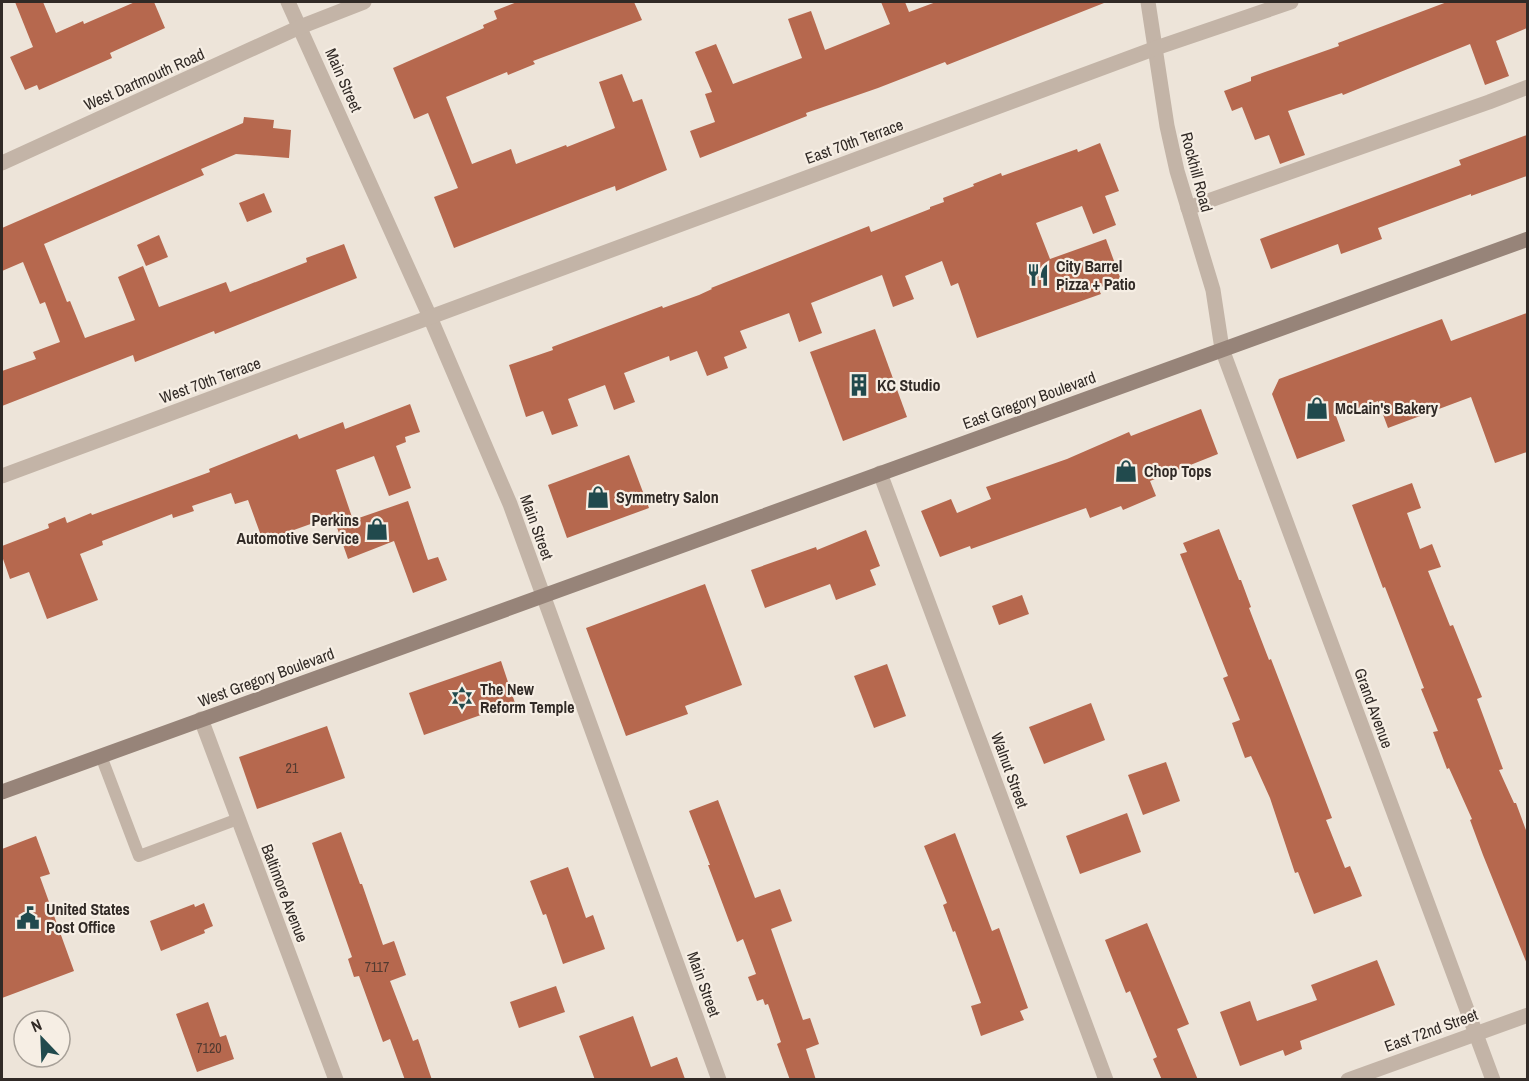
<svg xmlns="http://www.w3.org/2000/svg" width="1529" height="1081" font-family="'Archivo Narrow',sans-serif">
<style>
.building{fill:#b6684e}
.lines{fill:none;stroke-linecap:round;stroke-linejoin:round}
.service{stroke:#c3b4a7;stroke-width:12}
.minor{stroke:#c3b4a7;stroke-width:15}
.secondary{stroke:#978479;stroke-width:15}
.labels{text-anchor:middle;stroke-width:4.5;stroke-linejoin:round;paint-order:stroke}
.number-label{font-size:14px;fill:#523a30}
.street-label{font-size:16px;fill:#312a26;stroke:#f6eee4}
.poi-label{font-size:16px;font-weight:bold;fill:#312a26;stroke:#f6eee4;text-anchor:start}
</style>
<rect width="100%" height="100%" fill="#ede4d9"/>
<g class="building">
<polygon points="15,2 43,2 56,33 83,21 84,24 135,2 154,2 165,28 110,53 112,58 39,90 37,85 25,90 10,57 33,47"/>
<polygon points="517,2 634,2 642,20 533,61 535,64 508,75 507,72 446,97 472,164 511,149 516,164 566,145 567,147 615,128 599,82 622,74 633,102 642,99 667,170 616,191 615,186 604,190 454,248 434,197 458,188 428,113 414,119 393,68 484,28 483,25 497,19 494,11"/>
<polygon points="881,2 905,2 909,12 936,2 1103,2 1104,3 947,65 945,62 878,88 806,113 807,116 700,158 690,131 715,122 705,94 712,92 695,52 716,44 733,84 802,58 788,19 811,11 825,50 890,24"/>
<polygon points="1447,2 1527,2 1527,28 1496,41 1509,76 1485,85 1470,44 1343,95 1342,93 1288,111 1305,155 1280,164 1269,135 1255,140 1242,107 1232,111 1224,91 1251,81 1251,77 1339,46 1338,43"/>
<polygon points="244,117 274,120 273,128 291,130 289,158 236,154 201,169 204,175 44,244 67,302 70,301 85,338 135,320 118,277 143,266 159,307 226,282 230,292 307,262 306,258 344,244 357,278 215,334 214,331 135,362 133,355 2,406 2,371 36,359 33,352 60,342 45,302 40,304 23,262 2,271 2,228 243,123"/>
<polygon points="1527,135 1527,176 1471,196 1471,194 1378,228 1382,239 1341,254 1338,244 1271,269 1260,239 1461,165 1459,160"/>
<polygon points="1100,143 1119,191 1105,196 1116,225 1093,234 1082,206 1036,223 1050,259 1106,239 1121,280 1098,288 1101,294 977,338 958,283 951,286 942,261 905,276 914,299 893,307 882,275 811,303 822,333 799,342 789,313 740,331 747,348 724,357 728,368 707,376 697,351 670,361 669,356 624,373 635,402 614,410 605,385 568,399 578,426 552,435 543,411 526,417 509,365 553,350 552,347 662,306 663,308 699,295 712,289 711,288 869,226 871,232 930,209 930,207 944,202 943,198 974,186 973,184 1001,173 1002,176 1077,149 1078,152"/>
<polygon points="264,193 272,212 247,222 239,203"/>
<polygon points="159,235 168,257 146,266 137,245"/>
<polygon points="1527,313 1527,452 1495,463 1471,397 1388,428 1378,401 1336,416 1345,441 1297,459 1272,394 1279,379 1442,319 1451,341"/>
<polygon points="875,329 907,417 843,441 810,352"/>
<polygon points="410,404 420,432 405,437 406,442 396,446 411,488 389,496 374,456 336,470 353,520 408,501 428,560 438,557 447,580 413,593 394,541 348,559 333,516 263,541 248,500 235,504 231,493 192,506 194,511 173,518 172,514 102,541 103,545 80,554 98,600 47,619 29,572 10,579 2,556 2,546 49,528 48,524 65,517 67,523 91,513 92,515 210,472 209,469 297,434 299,439 343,422 345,429"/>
<polygon points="1201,409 1218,454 1150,481 1156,496 1123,510 1121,506 1090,518 1086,508 971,549 970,546 940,557 921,511 951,499 957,513 991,499 986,487 1067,459 1129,432 1131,436"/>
<polygon points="629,455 649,508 567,538 548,485"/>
<polygon points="1412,483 1421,508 1407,513 1420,549 1432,544 1441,567 1428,571 1450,626 1453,625 1482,697 1477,699 1503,769 1499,770 1514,803 1516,803 1527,833 1527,964 1483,855 1470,820 1472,819 1449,768 1447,769 1433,732 1438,731 1421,689 1424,688 1385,587 1383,588 1352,505"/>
<polygon points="1219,529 1239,580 1241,580 1251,607 1249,608 1269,660 1271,659 1321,789 1332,818 1326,820 1345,868 1350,866 1362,896 1314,914 1298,872 1295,873 1270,798 1251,756 1245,758 1232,723 1240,720 1223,678 1228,676 1180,554 1187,552 1183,543"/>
<polygon points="866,530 880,566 870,570 876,585 836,600 830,584 765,608 751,570 816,547 817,550"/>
<polygon points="705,584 742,685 685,706 688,714 626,736 586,628"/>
<polygon points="1022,595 1029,614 999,625 992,606"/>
<polygon points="501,661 515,703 424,735 409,693"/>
<polygon points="887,664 906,716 874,728 854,676"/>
<polygon points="1091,703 1105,740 1044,764 1029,727"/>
<polygon points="327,726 345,778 257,809 239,757"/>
<polygon points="1166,762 1180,801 1143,815 1128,775"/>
<polygon points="718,800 755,898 780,889 792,921 771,929 803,1020 810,1018 819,1044 806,1049 816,1080 790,1080 777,1044 781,1042 768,1004 765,1005 763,999 757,1001 748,977 756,974 743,939 737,942 708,865 710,865 689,811"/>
<polygon points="1127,813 1141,852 1080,874 1066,836"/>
<polygon points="341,832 360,884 362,884 383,945 394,941 406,975 390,981 413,1041 418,1039 432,1080 405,1080 390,1039 383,1042 359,976 354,977 348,959 352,957 312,843"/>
<polygon points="955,833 992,931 999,928 1028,1008 1020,1011 1024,1020 981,1036 971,1006 981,1003 955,931 953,932 943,905 947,903 924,846"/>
<polygon points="36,836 50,874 40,877 74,971 2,998 2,849"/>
<polygon points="568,867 586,918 593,915 605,949 563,964 546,914 543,915 530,881"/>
<polygon points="204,903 213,926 204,930 205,933 161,951 150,921 194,904 195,907"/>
<polygon points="1147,923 1189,1024 1177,1029 1198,1080 1162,1080 1153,1059 1157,1057 1130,991 1126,993 1105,940"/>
<polygon points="1377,960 1395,1005 1300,1041 1302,1049 1285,1056 1283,1050 1240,1066 1220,1012 1250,1001 1257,1021 1317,1000 1311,985"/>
<polygon points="556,986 565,1012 519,1028 510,1002"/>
<polygon points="208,1002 220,1037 226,1035 234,1059 197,1072 176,1014"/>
<polygon points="633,1016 651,1067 677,1057 685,1079 595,1080 579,1036"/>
</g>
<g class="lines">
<polyline class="service" points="101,756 139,856 238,819"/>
<g class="minor">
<polyline points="288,2 430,317 510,504 719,1080"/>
<polyline points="1148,2 1167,126 1177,171 1213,290 1222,349 1493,1080"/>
<polyline points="2,163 300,27 364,2"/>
<polyline points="1188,208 1489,102 1528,87"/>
<polyline points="880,473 1106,1080"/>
<polyline points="2,476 1156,48 1291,2"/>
<polyline points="201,719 336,1080"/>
<polyline points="1348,1080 1528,1015"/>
</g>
<polyline class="secondary" points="2,792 1528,239"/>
</g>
<defs>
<g id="restaurant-bare" transform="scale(1.8)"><path d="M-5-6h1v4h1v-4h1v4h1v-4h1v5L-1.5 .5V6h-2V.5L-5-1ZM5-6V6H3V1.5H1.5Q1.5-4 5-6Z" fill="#214a4d" stroke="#f6eee4" stroke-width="2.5" paint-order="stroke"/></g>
<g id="building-bare" transform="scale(1.8)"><path d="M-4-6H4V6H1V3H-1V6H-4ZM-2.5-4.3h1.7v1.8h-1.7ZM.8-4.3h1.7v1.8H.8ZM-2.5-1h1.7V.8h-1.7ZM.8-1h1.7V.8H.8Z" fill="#214a4d" stroke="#f6eee4" stroke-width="2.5" paint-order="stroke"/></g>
<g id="shop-bare" transform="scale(1.8)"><path d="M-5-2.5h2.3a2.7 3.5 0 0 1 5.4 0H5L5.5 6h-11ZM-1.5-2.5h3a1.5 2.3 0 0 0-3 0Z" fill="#214a4d" stroke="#f6eee4" stroke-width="2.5" paint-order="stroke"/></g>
<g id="synagogue-bare" transform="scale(1.8)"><path d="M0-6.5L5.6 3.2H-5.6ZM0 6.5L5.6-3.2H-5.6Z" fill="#214a4d" stroke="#f6eee4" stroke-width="2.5" paint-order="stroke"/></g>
<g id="civic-bare" transform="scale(1.8)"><path d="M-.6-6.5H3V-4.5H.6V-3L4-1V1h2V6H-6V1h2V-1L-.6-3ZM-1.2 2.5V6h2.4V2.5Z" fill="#214a4d" stroke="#f6eee4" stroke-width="2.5" paint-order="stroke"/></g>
</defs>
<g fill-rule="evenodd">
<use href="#restaurant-bare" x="1038" y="275"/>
<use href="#building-bare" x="859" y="385"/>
<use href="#shop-bare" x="1317" y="408"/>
<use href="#shop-bare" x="1126" y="471"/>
<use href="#shop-bare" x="598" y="497"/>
<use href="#shop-bare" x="377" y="529"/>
<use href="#synagogue-bare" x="462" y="698"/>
<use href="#civic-bare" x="28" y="918"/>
</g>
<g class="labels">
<g class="number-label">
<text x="292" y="773">21</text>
<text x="377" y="972">7117</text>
<text x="209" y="1053">7120</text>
</g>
<g class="street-label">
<text transform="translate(144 79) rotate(-24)" y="6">West Dartmouth Road</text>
<text transform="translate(344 80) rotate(66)" y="6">Main Street</text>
<text transform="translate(854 141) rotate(-20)" y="6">East 70th Terrace</text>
<text transform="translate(1197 172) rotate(75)" y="6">Rockhill Road</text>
<text transform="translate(210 380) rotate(-20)" y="6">West 70th Terrace</text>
<text transform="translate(1029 400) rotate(-20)" y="6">East Gregory Boulevard</text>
<text transform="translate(537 527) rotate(70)" y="6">Main Street</text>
<text transform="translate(266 677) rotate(-20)" y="6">West Gregory Boulevard</text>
<text transform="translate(1374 708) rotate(70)" y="6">Grand Avenue</text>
<text transform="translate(1010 770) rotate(70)" y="6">Walnut Street</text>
<text transform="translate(285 893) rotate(69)" y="6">Baltimore Avenue</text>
<text transform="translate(704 984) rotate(70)" y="6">Main Street</text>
<text transform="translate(1431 1030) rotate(-20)" y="6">East 72nd Street</text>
</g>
<g class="poi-label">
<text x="1056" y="272">City Barrel<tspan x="1056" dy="18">Pizza + Patio</tspan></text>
<text x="877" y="391">KC Studio</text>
<text x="1335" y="414">McLain's Bakery</text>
<text x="1144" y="477">Chop Tops</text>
<text x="616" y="503">Symmetry Salon</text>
<text x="359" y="526" text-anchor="end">Perkins<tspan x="359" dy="18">Automotive Service</tspan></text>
<text x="480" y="695">The New<tspan x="480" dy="18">Reform Temple</tspan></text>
<text x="46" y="915">United States<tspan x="46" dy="18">Post Office</tspan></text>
</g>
</g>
<rect width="1529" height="1081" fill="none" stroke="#312a26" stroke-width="6"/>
<g transform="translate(42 1039) rotate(337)"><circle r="28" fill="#f6eee4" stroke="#a7a098" stroke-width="1.5"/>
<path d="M0-4.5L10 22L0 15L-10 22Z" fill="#214a4d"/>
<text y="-9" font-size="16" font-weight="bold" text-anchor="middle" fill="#312a26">N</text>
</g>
</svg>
